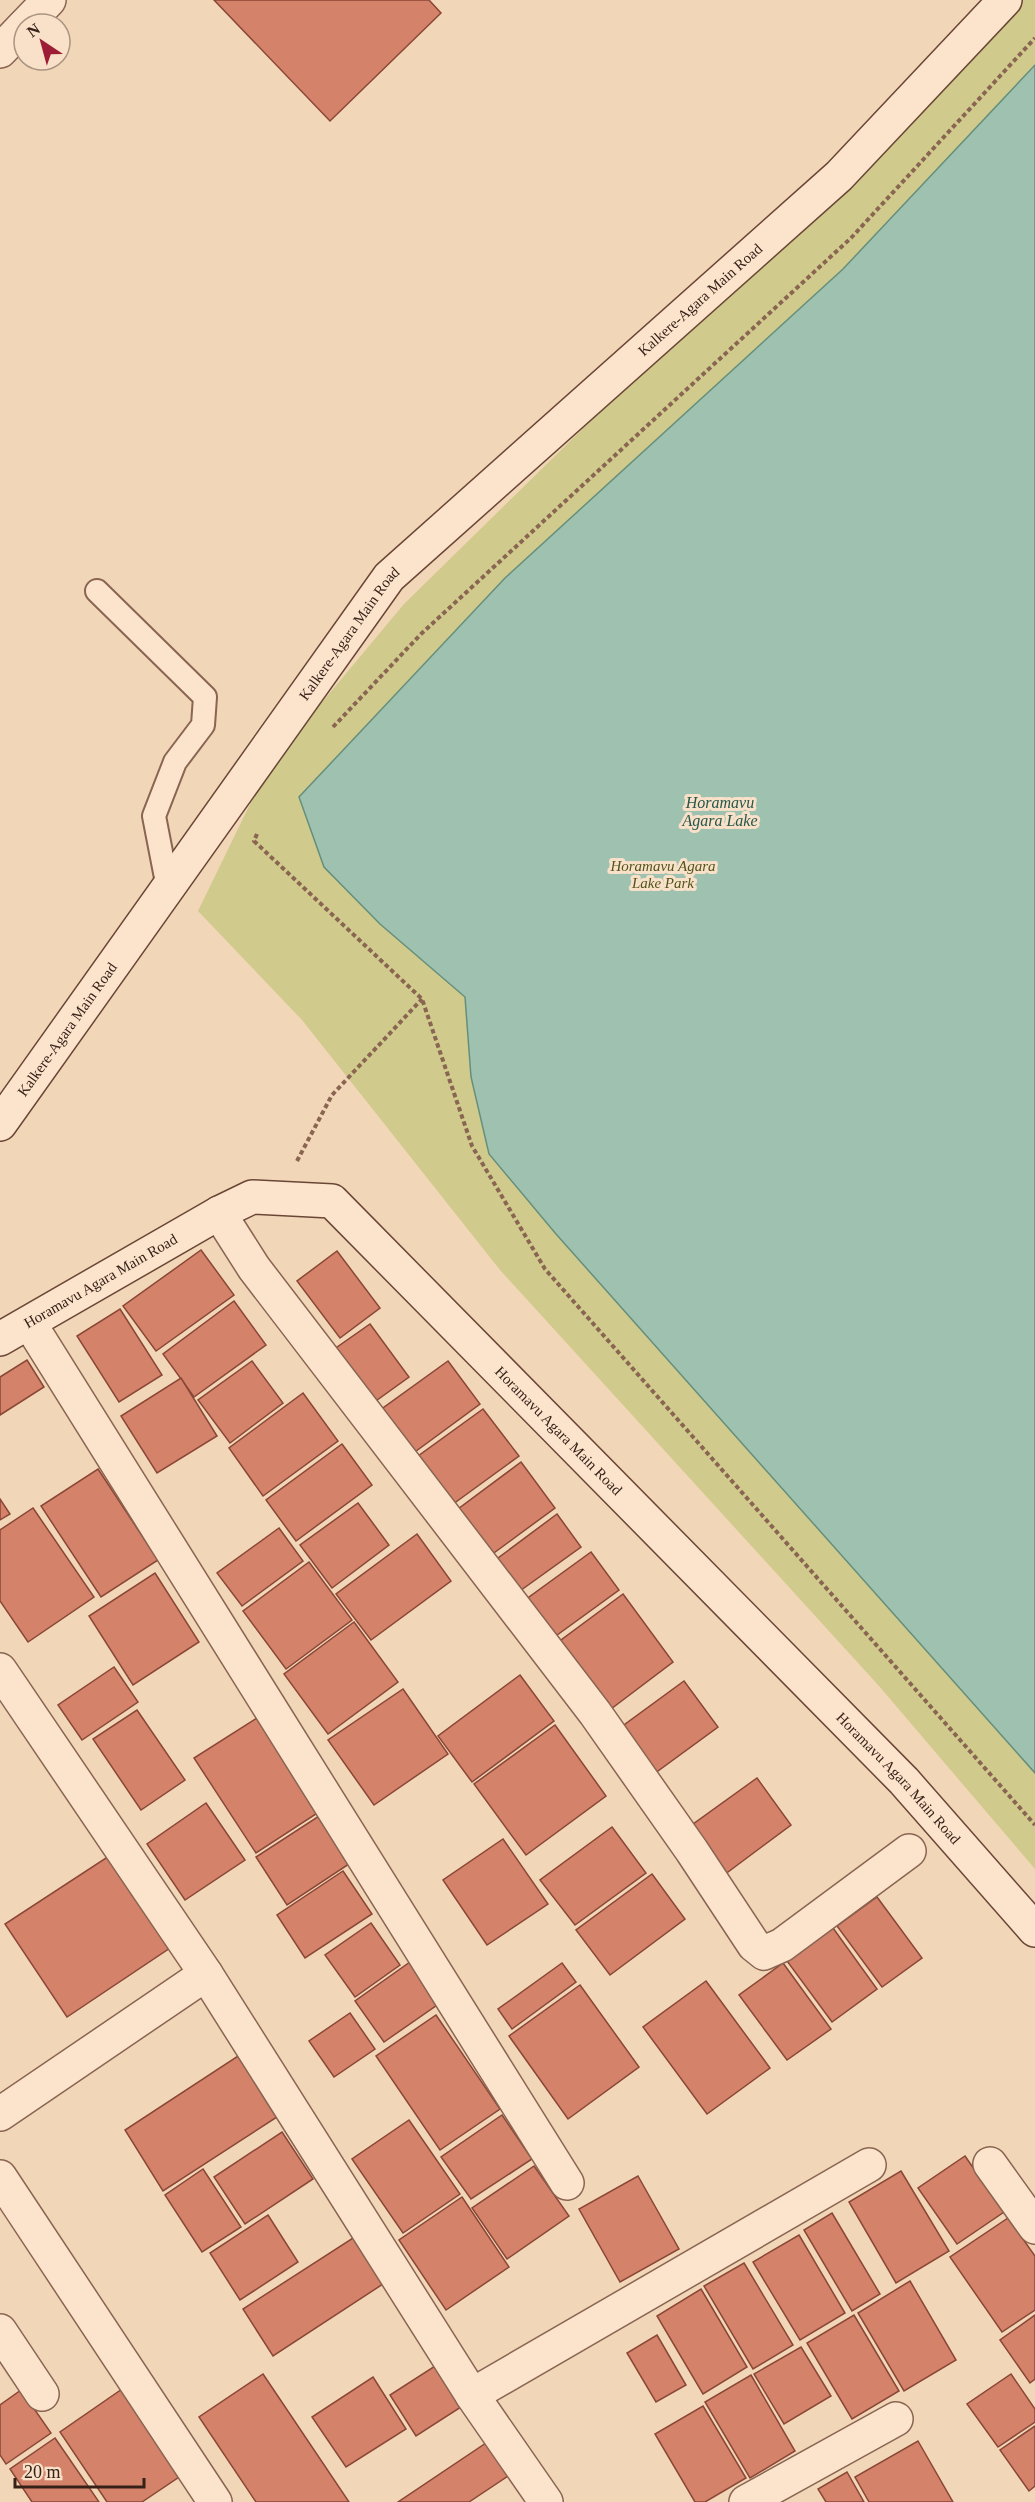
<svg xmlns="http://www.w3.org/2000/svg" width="1035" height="2502" font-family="'Times New Roman',serif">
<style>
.green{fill:#d0cb8c}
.water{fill:#9ec1b0;stroke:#658f7c;stroke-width:1.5}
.building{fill:#d4826a;stroke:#8a4736;stroke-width:1.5}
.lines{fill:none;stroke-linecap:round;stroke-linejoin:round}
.lane-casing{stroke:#896552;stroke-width:26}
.street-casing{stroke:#896552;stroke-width:36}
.secondary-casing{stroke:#6a4636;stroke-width:36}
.path{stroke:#896552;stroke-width:4;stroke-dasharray:4.5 3;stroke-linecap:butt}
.lane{stroke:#fce4cc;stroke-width:22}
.street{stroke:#fce4cc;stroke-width:33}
.secondary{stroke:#fce4cc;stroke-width:33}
.labels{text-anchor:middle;stroke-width:6;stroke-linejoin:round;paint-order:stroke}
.street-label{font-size:15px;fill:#362119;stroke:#f8e1c8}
.park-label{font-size:15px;font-style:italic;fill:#51541d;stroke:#f8e1c8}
.water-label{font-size:16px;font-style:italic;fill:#26574b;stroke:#f8e1c8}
</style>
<rect width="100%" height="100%" fill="#f2d6b8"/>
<polygon class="green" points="1021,0 1035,0 1035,1869 879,1686 500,1270 302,1020 198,911 268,767 404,604 613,399 902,134"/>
<polygon class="water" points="1035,65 1035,1773 556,1234 489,1154 471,1077 465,997 380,924 324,867 299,797 505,578 843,269"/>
<g class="building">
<polygon points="214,0 429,0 441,13 330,121"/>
<polygon points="201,1250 234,1295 156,1351 123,1306"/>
<polygon points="337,1251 380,1308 340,1338 297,1281"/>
<polygon points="234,1301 266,1345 194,1397 163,1354"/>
<polygon points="120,1309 162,1375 119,1402 77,1336"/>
<polygon points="370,1324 409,1377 373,1403 333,1350"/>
<polygon points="27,1360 44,1387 0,1415 0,1377"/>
<polygon points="252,1361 283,1403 230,1443 198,1400"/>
<polygon points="448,1361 480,1404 408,1457 376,1413"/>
<polygon points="181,1378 217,1436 157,1473 121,1416"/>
<polygon points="303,1393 338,1441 263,1496 229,1448"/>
<polygon points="483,1409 519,1456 449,1507 414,1459"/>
<polygon points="342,1444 372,1485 296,1541 266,1500"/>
<polygon points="521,1462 555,1508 487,1558 454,1512"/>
<polygon points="98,1469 158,1560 101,1597 41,1506"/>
<polygon points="0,1499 10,1514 0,1520"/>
<polygon points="358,1503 389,1545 332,1588 300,1545"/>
<polygon points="33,1508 94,1597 28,1642 0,1601 0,1530"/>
<polygon points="557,1514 581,1547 517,1593 494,1561"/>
<polygon points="279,1528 303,1561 242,1606 217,1573"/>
<polygon points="417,1534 451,1581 371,1640 336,1594"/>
<polygon points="591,1552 619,1590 553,1638 525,1600"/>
<polygon points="309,1562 352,1620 286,1669 243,1611"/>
<polygon points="155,1573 199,1642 133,1685 89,1616"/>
<polygon points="623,1594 673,1662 607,1712 557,1643"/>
<polygon points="354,1622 398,1682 328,1734 284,1674"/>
<polygon points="114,1667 138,1702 82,1740 58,1705"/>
<polygon points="520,1675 554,1721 472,1782 438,1736"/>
<polygon points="684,1681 718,1727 647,1779 613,1733"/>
<polygon points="403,1689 448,1754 374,1805 328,1740"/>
<polygon points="137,1710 185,1780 141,1810 93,1739"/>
<polygon points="257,1718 319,1812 256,1853 194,1758"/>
<polygon points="555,1725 606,1796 526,1855 474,1784"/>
<polygon points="757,1778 791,1825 724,1875 689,1827"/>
<polygon points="206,1803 245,1860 185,1900 147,1844"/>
<polygon points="319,1816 349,1864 287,1905 256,1857"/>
<polygon points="612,1827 646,1873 575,1925 540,1880"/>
<polygon points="503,1839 548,1904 487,1945 443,1880"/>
<polygon points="109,1856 170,1948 67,2017 5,1924"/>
<polygon points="343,1871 372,1914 305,1958 277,1915"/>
<polygon points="652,1874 685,1919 610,1975 576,1930"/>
<polygon points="877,1897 922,1958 882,1987 837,1926"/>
<polygon points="371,1923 400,1965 355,1997 325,1955"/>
<polygon points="833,1928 877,1989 832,2022 787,1961"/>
<polygon points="410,1962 440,2003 384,2042 355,2001"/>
<polygon points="562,1963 576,1982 512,2029 498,2009"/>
<polygon points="783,1963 831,2029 787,2060 739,1995"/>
<polygon points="706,1981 770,2068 707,2114 643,2027"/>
<polygon points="580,1985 639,2067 568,2119 509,2036"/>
<polygon points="350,2013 375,2049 334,2077 309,2041"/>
<polygon points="436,2015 500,2109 440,2150 376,2056"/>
<polygon points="238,2056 277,2117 163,2191 125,2130"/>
<polygon points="502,2115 532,2159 471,2199 441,2157"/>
<polygon points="409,2120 460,2194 403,2233 352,2159"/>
<polygon points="282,2132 313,2179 245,2224 214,2177"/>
<polygon points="965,2156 1004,2212 957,2244 918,2188"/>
<polygon points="534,2166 569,2216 507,2259 472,2208"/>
<polygon points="203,2169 241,2227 202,2252 165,2195"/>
<polygon points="901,2171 949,2251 896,2283 849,2202"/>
<polygon points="638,2176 679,2249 620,2282 579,2209"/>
<polygon points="462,2197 509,2267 446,2310 399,2240"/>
<polygon points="832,2213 880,2294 852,2311 804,2230"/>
<polygon points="268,2215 298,2262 240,2300 210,2253"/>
<polygon points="1008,2218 1035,2256 1035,2310 1002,2332 950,2257"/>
<polygon points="799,2235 845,2313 800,2340 753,2262"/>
<polygon points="353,2238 383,2284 273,2356 243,2309"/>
<polygon points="744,2263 793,2345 753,2369 704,2286"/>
<polygon points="910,2281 956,2360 904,2391 858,2313"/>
<polygon points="701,2289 747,2367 703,2394 657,2316"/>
<polygon points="854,2315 899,2391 852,2419 807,2343"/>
<polygon points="1035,2315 1035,2379 1030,2383 1000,2340"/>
<polygon points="657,2335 686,2385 656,2402 627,2353"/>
<polygon points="801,2347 831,2396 784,2424 754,2374"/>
<polygon points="435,2366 461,2407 416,2436 390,2395"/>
<polygon points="263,2374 349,2502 256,2502 199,2417"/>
<polygon points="1011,2374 1035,2409 1035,2422 998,2447 967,2404"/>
<polygon points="751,2375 795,2451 750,2478 705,2402"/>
<polygon points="373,2377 406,2429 346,2467 312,2417"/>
<polygon points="125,2387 185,2473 142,2502 107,2502 60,2432"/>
<polygon points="21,2390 51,2433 6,2464 0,2455 0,2405"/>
<polygon points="703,2406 746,2478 705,2502 695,2502 655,2434"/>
<polygon points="1035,2426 1035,2486 1029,2491 1000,2450"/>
<polygon points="55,2438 99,2502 32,2502 10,2469"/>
<polygon points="918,2441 953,2502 869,2502 855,2477"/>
<polygon points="486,2443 508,2476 469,2502 398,2502"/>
<polygon points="847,2472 864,2502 826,2502 818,2489"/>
</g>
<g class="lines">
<g class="lane-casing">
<polyline id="lane" points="97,591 205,697 203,725 175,762 154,816 168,888"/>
</g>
<g class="street-casing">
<g id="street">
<polyline points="26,24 49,0"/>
<polyline points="0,51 24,26"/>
<polyline points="219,1213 254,1268 595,1713 692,1851 754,1945 764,1953 782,1945 909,1851"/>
<polyline points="30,1324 567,2183"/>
<polyline points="0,1670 206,1974 472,2395 546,2502"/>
<polyline points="0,2114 206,1974"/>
<polyline points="990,2164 1035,2227"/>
<polyline points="0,2177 215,2502"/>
<polyline points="0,2331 42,2394"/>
<polyline points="472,2395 869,2165"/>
<polyline points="746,2502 896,2419"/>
</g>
</g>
<g class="secondary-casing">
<g id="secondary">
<path id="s1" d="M0,1124L389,577L839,176L1005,0"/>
<path id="s2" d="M0,1339L219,1213L252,1197L332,1201L904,1781L1035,1930"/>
</g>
</g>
<g class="path">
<polyline points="333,727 421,634 851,238 1035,38"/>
<polyline points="257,834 254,841 422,999 472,1146 545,1269 1035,1825"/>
<polyline points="297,1161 332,1095 422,999"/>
</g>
<use href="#lane" class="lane"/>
<use href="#street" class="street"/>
<use href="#secondary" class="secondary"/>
</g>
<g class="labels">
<g class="street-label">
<text dy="5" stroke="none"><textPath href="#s1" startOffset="1088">Kalkere-Agara Main Road</textPath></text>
<text dy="5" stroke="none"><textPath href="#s1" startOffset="602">Kalkere-Agara Main Road</textPath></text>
<text dy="5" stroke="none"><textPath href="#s1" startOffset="116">Kalkere-Agara Main Road</textPath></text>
<text dy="5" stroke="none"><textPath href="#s2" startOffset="116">Horamavu Agara Main Road</textPath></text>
<text dy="5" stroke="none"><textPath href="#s2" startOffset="692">Horamavu Agara Main Road</textPath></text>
<text dy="5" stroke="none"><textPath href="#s2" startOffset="1178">Horamavu Agara Main Road</textPath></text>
</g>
<g class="park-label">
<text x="663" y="871">Horamavu Agara<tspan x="663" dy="17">Lake Park</tspan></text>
</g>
<g class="water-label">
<text x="720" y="808">Horamavu<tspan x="720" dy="18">Agara Lake</tspan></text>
</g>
</g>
<g transform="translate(42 42) rotate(324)"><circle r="28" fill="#f8e1c8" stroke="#aa9482" stroke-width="1.5"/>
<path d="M0-4.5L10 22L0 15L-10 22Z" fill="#9d1d36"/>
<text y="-9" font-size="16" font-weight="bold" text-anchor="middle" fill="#362119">N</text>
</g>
<path d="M15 2478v9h129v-9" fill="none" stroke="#362119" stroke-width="3"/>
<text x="24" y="2478" font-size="18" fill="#362119" stroke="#f8e1c8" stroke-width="4.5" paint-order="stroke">20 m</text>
</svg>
